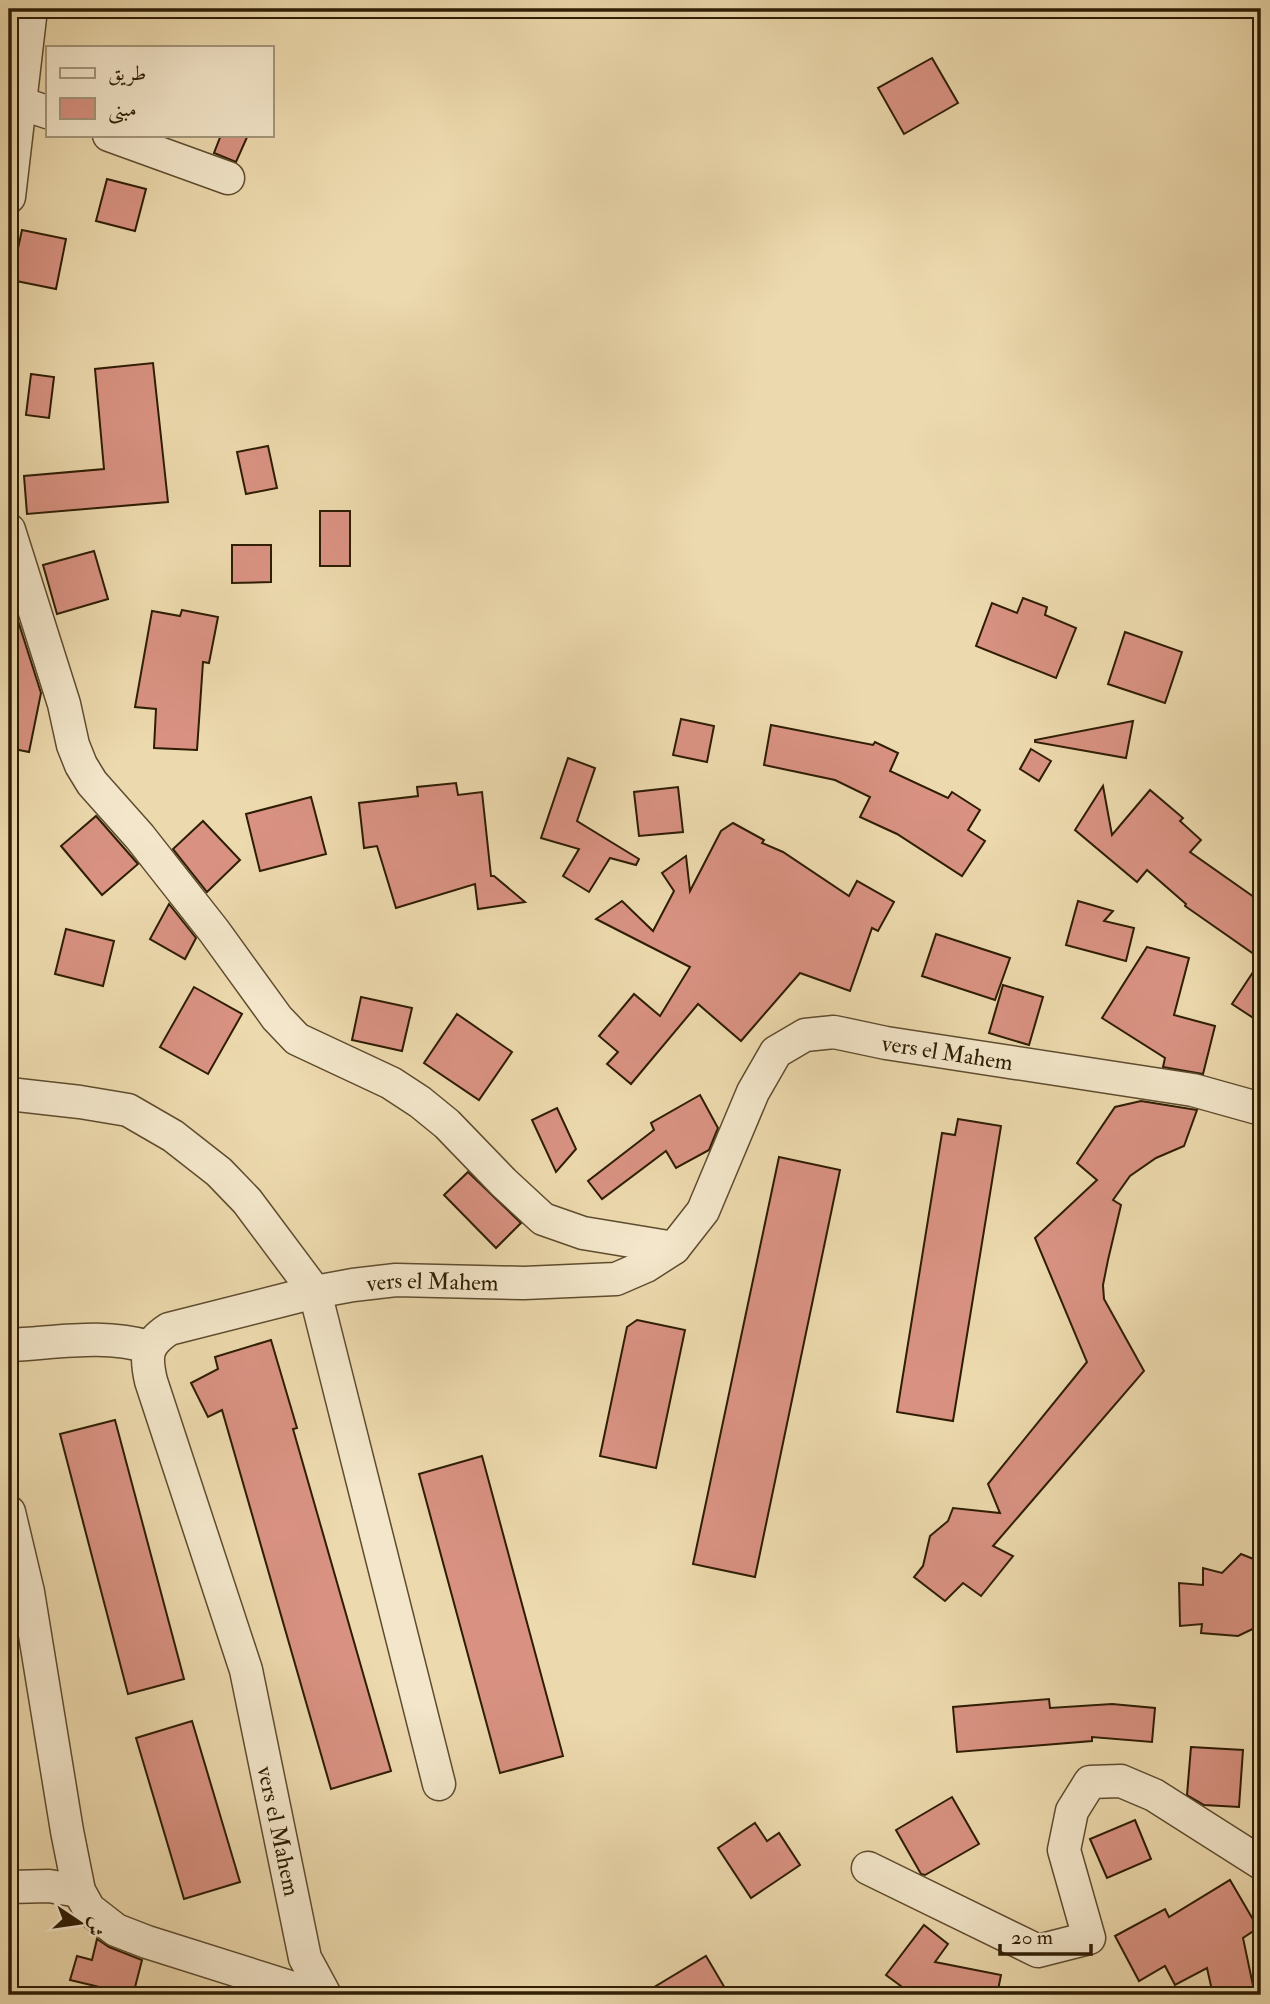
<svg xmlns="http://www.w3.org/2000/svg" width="1270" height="2004" font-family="'IM FELL Double Pica',Amiri,serif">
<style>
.building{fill:#d99282;stroke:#2e1d04;stroke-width:2}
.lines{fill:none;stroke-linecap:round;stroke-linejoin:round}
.street-casing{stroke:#5e4c2e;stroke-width:35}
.street{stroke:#f3e6ca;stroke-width:32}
.labels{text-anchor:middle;stroke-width:6;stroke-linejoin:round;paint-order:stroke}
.street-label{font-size:23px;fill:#2e1d04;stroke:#f3e6ca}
</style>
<rect width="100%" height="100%" fill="#ecd9ad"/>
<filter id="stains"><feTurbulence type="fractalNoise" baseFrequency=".00286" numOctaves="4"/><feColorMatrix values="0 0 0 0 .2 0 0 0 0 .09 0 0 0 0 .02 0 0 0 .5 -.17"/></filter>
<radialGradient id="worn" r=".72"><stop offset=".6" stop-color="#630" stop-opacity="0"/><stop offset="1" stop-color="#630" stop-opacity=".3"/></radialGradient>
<g class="building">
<polygon points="932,58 958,103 904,134 878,88"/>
<polygon points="221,135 248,135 236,162 214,153"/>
<polygon points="107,179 146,189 135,231 96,221"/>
<polygon points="22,230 66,239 56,289 11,280"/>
<polygon points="153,363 168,502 27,514 24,476 104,469 95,369"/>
<polygon points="31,374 54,377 49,418 26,415"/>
<polygon points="268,446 277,488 246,494 237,452"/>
<rect x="320" y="511" width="30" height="55"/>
<polygon points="232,545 271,545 271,582 232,583"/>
<polygon points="94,551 108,599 57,614 43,565"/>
<polygon points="1023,598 1047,607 1045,615 1076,628 1056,678 976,646 992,603 1017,613"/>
<polygon points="9,605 13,605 41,693 29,752 9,748"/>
<polygon points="182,610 218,617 209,663 203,662 197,750 154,748 156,709 135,707 152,611 180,616"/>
<polygon points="1125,632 1182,652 1165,703 1108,684"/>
<polygon points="681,719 714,726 707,762 673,755"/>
<polygon points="1133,721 1126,758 1035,742 1035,740"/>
<polygon points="771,725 873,745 875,742 898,753 890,771 948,798 952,792 980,810 968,830 985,841 962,876 897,834 860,817 870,797 835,780 764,765"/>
<polygon points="1031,749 1051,761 1039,781 1020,769"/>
<polygon points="568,758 595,768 577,821 639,859 636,865 610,858 589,892 563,876 579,849 541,838"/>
<polygon points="456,783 458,795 482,792 491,876 494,876 525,902 478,909 475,884 396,908 377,846 364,848 359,803 418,796 417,787"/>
<polygon points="1103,786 1112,835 1150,790 1183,818 1180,821 1201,840 1190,852 1261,902 1261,959 1185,906 1186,904 1147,870 1137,882 1075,830"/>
<polygon points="678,787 683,832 639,836 634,792"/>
<polygon points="311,797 326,854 260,871 246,814"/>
<polygon points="96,816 138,864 102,895 61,846"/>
<polygon points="203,821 240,860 207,892 173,849"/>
<polygon points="733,823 764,840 762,843 783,852 849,896 857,881 894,902 878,931 872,928 850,991 800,973 741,1041 698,1004 631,1084 607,1064 618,1052 599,1036 634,994 660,1016 690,967 596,919 622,901 653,931 674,891 662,873 686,856 690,891 721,831"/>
<polygon points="1078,901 1113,911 1104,921 1134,928 1126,961 1066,945"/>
<polygon points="169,904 196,938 185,959 150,939"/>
<polygon points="66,929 114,941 103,986 55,974"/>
<polygon points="936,934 1010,958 995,1000 922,976"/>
<polygon points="1147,947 1189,958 1174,1015 1215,1026 1203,1074 1163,1067 1165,1058 1102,1018"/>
<polygon points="1261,960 1261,1023 1232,1004"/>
<polygon points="1003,985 1043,997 1029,1045 989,1033"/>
<polygon points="194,987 242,1014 208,1074 160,1047"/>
<polygon points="361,997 412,1008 402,1051 352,1040"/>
<polygon points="457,1014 512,1052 479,1100 424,1063"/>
<polygon points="700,1095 718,1128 709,1150 676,1168 666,1151 602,1199 588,1181 654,1130 651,1123"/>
<polygon points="1141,1101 1197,1110 1184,1146 1156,1158 1130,1176 1113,1200 1121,1205 1108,1260 1103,1285 1104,1299 1144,1371 993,1546 1013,1556 981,1596 963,1583 945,1601 914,1577 923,1566 930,1536 948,1521 953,1508 1000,1513 988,1484 1087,1362 1035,1238 1097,1180 1077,1163 1115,1107"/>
<polygon points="557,1108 576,1149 556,1172 532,1120"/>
<polygon points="958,1119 1001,1126 953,1421 897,1412 942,1133 955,1135"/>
<polygon points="779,1157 840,1170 755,1577 693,1564"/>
<polygon points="468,1172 521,1223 496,1248 444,1195"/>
<polygon points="637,1320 685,1330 656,1468 600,1456 627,1327"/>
<polygon points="271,1340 297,1428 293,1429 391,1771 331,1789 222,1410 208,1417 191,1383 218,1369 215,1357"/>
<polygon points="115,1420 184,1679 128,1694 60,1434"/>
<polygon points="482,1456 563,1756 500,1773 419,1474"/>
<polygon points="1241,1554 1261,1562 1261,1625 1238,1636 1201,1633 1202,1624 1180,1626 1179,1583 1203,1585 1203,1568 1222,1573"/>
<polygon points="1049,1699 1050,1708 1112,1704 1155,1708 1152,1742 1092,1737 1092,1741 957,1752 953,1707"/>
<polygon points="192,1721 240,1882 184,1899 136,1738"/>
<polygon points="1191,1747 1243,1750 1239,1807 1204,1805 1187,1795"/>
<polygon points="952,1797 979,1844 925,1875 921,1874 896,1830"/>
<polygon points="1135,1820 1151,1859 1107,1878 1090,1839"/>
<polygon points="755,1823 767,1841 779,1833 800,1865 751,1898 718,1848"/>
<polygon points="1230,1880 1258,1928 1243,1938 1255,1995 1213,1995 1207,1968 1175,1985 1165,1966 1139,1981 1115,1936 1165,1909 1169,1917"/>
<polygon points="924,1925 948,1944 935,1962 1001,1975 997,1995 913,1995 886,1975"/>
<polygon points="97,1939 109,1947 142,1960 133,1995 70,1980 77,1956 92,1960"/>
<polygon points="706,1956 729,1995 641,1995"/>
</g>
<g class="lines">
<g class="street-casing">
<g id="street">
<polyline points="20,103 47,112"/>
<polyline points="109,135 228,178"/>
<polyline points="9,197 31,9"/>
<polyline points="9,530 64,704 73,745 81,765 92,783 140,837 214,931 277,1018 297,1039 391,1083 420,1102 447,1124 503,1182 543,1219 583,1233 674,1248"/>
<polyline points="9,1094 80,1102 128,1110 173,1136 219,1172 247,1201 315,1292 439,1784"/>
<path d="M9,1345C56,1343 103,1333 149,1347"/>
<polyline points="9,1512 28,1592 67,1831 79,1891 89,1909 116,1930 147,1942 315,1995"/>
<polyline points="868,1868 1038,1951 1089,1938 1064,1850 1072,1811 1090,1782 1121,1781 1154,1795 1261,1863"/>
<polyline points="9,1887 49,1886 79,1891"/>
<path id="s1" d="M325,1995L305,1958L246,1670L151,1381C145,1355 146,1344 169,1329L315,1292L353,1285L396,1280L524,1283L616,1279L646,1266L674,1248L703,1211L753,1092L776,1052L805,1035L834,1032L886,1043L1193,1090L1261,1109"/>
</g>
</g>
<use href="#street" class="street"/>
</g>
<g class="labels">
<g class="street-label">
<text dy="8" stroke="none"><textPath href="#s1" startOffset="1620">vers el Mahem</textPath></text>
<text dy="8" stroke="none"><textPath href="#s1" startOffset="970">vers el Mahem</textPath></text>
<text transform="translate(279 1831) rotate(78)" y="8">vers el Mahem</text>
</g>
</g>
<rect width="1270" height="2004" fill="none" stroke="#ecd9ad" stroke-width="35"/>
<rect x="10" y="10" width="1249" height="1983" fill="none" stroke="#2e1d04" stroke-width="3.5"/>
<rect x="18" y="18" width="1235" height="1969" fill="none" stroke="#2e1d04" stroke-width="2"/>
<rect x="46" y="46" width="228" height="91" fill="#f3e6ca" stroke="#a4967b" stroke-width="2"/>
<rect x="60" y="68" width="35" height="10" fill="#f3e6ca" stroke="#a4967b" stroke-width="2"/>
<text x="108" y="80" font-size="21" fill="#2e1d04">طريق</text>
<rect x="60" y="98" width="35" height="21" fill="#d99282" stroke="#a4967b" stroke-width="2"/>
<text x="108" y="116" font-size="21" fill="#2e1d04">مبنى</text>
<g transform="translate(80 1923) rotate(103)" stroke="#f3e6ca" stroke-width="5" paint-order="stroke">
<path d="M0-5L12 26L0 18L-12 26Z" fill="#2e1d04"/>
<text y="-10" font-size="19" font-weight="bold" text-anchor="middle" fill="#2e1d04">ش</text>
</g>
<path d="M1000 1944v10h91v-10" fill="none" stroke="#2e1d04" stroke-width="3.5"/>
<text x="1011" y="1944" font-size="21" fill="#2e1d04" stroke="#f3e6ca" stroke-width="5" paint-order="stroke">20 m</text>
<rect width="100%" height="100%" filter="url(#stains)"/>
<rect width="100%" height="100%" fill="url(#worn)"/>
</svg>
